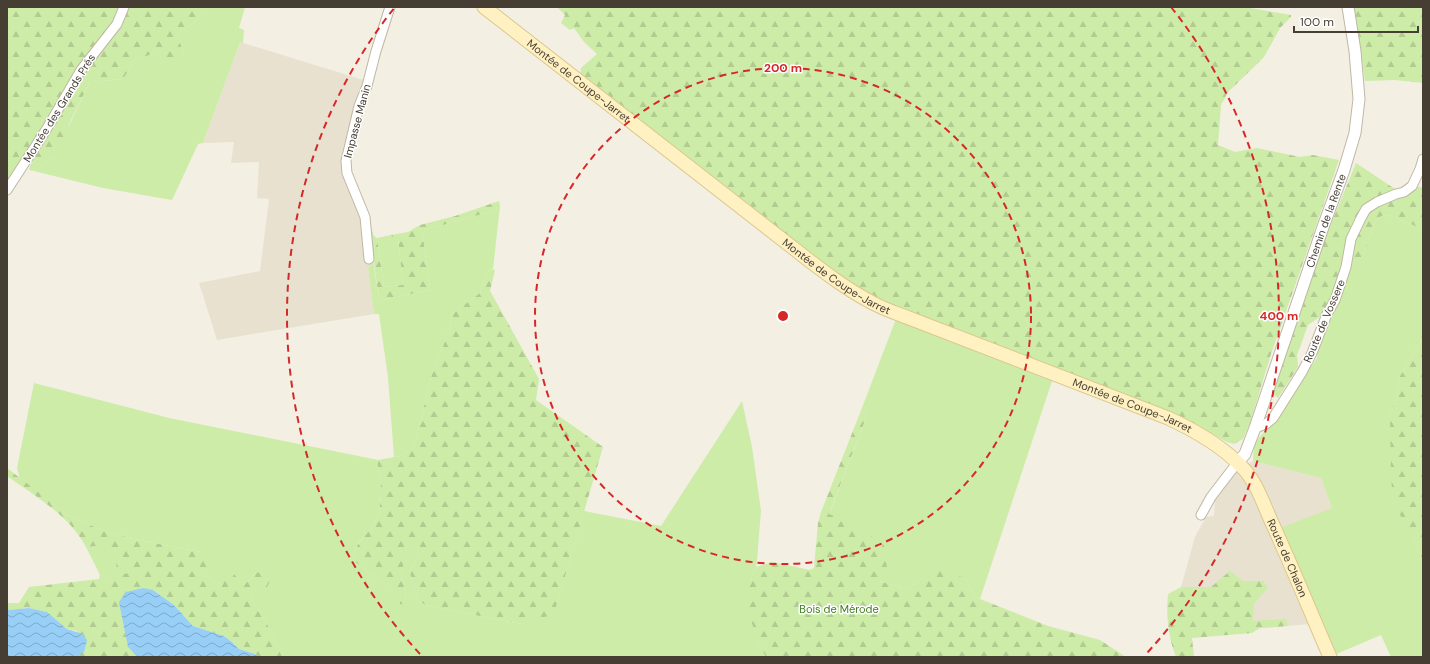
<svg xmlns="http://www.w3.org/2000/svg" width="1430" height="664" font-family="'DM Sans',sans-serif">
<style>
.residential{fill:#e8e1d0}
.green{fill:#cceca7}
.forest{fill:url(#forest-firs)}
.water{fill:url(#water-waves)}
.lines{fill:none;stroke-linecap:round;stroke-linejoin:round}
.minor-casing{stroke:#c0b7a5;stroke-width:11}
.tertiary-casing{stroke:#c0b7a5;stroke-width:13}
.secondary-casing{stroke:#dbc88f;stroke-width:15}
.minor{stroke:#fff;stroke-width:9}
.tertiary{stroke:#fff;stroke-width:11}
.secondary{stroke:#fff1c1;stroke-width:13}
.ring{fill:none;stroke:#d62828;stroke-width:2;stroke-dasharray:7 5}
.labels{text-anchor:middle;stroke-width:3;stroke-linejoin:round;paint-order:stroke}
.street-label{font-size:11px;fill:#463e33;stroke:#fff}
.park-label{font-size:11px;fill:#427d20;stroke:#fff}
.centre{fill:#d62828;stroke:#fff;stroke-width:2}
.ring-label{font-size:12px;text-anchor:middle;font-weight:bold;fill:#d62828;stroke:#fff;stroke-width:3;stroke-linejoin:round;paint-order:stroke}
</style>
<defs>
<pattern id="forest-firs" width="22" height="20" patternUnits="userSpaceOnUse"><rect width="22" height="20" fill="#cceca7"/><path d="M5 1l3.5 6h-7zM16 11l3.5 6h-7z" fill="#b1cb90"/></pattern>
<pattern id="water-waves" width="16" height="10" patternUnits="userSpaceOnUse"><rect width="16" height="10" fill="#98cff7"/><path d="M0 5q4-4 8 0t8 0" fill="none" stroke="#7ea9c9"/></pattern>
</defs>
<rect width="100%" height="100%" fill="#f3efe3"/>
<g class="residential">
<polygon points="240,42 370,82 349,157 350,172 372,230 370,234 373,261 368,268 374,314 217,340 199,283 260,271 269,199 257,198 259,162 231,163 234,142 203,143"/>
<polygon points="1253,461 1321,478 1332,508 1309,624 1231,631 1220,587 1181,587 1195,537 1206,517 1214,516 1215,498 1234,474"/>
</g>
<g class="green">
<polygon points="208,7 245,7 239,28 244,30 243,43 240,42 203,143 198,144 172,200 103,188 34,171 54,157 90,82 123,79 135,60 155,53 184,54 177,34 191,25 208,11"/>
<polygon points="500,206 493,269 489,269 480,293 452,314 449,332 433,370 414,447 400,456 394,457 388,377 379,314 374,314 368,268 373,261 379,299 382,300 430,290 423,237 425,230 493,211"/>
<polygon points="1388,215 1423,229 1423,327 1420,344 1400,376 1397,397 1390,416 1414,540 1423,563 1423,657 1391,657 1381,635 1334,655 1280,528 1332,508 1321,478 1253,461 1254,447 1257,440 1270,425 1317,358 1319,344 1347,267 1363,256 1376,220 1381,216"/>
<polygon points="391,235 393,238 398,238 403,285 384,287 377,238"/>
<polygon points="896,319 1053,378 980,599 975,597 965,578 918,581 907,589 879,581 829,515 866,418 864,412 860,413"/>
<path d="M34,383L169,418L378,460C377,469 379,470 380,478C382,490 381,507 377,518C371,533 353,542 353,560L390,588L406,599L401,570L412,548L419,552L410,573L418,601L428,606L522,624L556,607L584,511L661,526L742,401L752,447L761,511L757,560L756,567L750,581L758,643L766,657H282L268,626L250,596L257,588L256,573L244,585L234,574L222,585L206,576L207,559L200,552L129,538L102,530L82,522L68,515L20,479L17,468Z"/>
<polygon points="97,546 114,550 130,574 99,579 100,575 86,547"/>
</g>
<g class="forest">
<polygon points="7,7 120,7 107,33 66,86 38,137 7,186"/>
<polygon points="127,7 208,7 208,11 191,25 177,34 184,54 179,64 164,65 155,53 135,60 123,79 90,82 68,126 69,137 54,157 34,171 29,170 31,164 72,90"/>
<polygon points="557,7 1244,7 1291,15 1291,17 1280,28 1264,57 1257,64 1228,92 1221,105 1218,145 1235,152 1257,148 1300,157 1313,155 1339,160 1271,354 1250,423 1243,439 1234,444 1227,442 1194,424 899,308 867,293 842,278 580,75 581,68 597,54 584,42 574,28 570,30 561,23 565,15"/>
<polygon points="1354,7 1423,7 1423,83 1395,80 1365,81"/>
<polygon points="1356,163 1395,189 1372,202 1363,211 1339,280 1324,314 1308,325 1297,355 1298,367 1278,398 1272,393 1319,253"/>
<path d="M1417,186L1423,188V229L1388,215L1381,216L1376,220L1363,256L1347,267C1352,248 1359,215 1378,205C1385,201 1393,201 1399,198C1406,195 1411,190 1417,186Z"/>
<polygon points="499,201 500,206 493,211 425,230 423,237 430,290 382,300 379,299 370,234 372,230 374,236 377,238 384,287 403,285 398,238 393,238 391,235 408,232 420,225 455,216"/>
<path d="M489,269L495,270L490,291L494,298L539,379L536,400L603,447L556,607L551,615L522,624L428,606L418,601L410,573L419,552L412,549L401,570L406,599L401,605L390,588L353,560C353,543 371,533 377,518C381,507 382,490 380,478C379,470 377,469 378,460L400,456L414,447L433,370L449,332L452,314L480,293Z"/>
<polygon points="1423,327 1423,563 1414,540 1393,502 1391,475 1390,416 1397,397 1400,376 1420,344"/>
<polygon points="864,412 866,418 829,514 852,523 884,545 887,568 879,581 907,589 918,581 939,570 965,578 975,597 1048,626 1100,640 1126,657 766,657 758,643 749,613 750,581 756,567 773,562 810,570 814,568 818,523 821,512 860,413"/>
<path d="M7,468L68,515L82,522L102,530L129,538L200,552L208,558L206,576L222,585L227,575L234,574L244,585L256,573L267,571L271,579L267,587L257,588L250,596L268,626L282,657H257L255,654L239,649L232,642L224,636L193,626L174,605L153,590L137,656L139,657H68L78,656L77,631L67,629L46,612L29,608L7,610V603H19L29,587L99,579L129,573L128,570L117,569L114,550L103,552L97,546L86,547C69,515 35,496 7,476Z"/>
<path d="M1230,571L1243,581H1263L1268,587L1254,604L1253,621L1286,619L1288,626L1260,628L1252,633L1192,638L1194,657H1176C1168,637 1166,614 1168,594L1181,587H1211Z"/>
</g>
<g class="water">
<polygon points="143,588 153,590 174,605 193,626 224,636 232,642 239,649 255,654 257,657 137,656 128,647 119,602 126,592"/>
<polygon points="29,608 47,612 67,629 83,634 87,640 84,652 78,656 68,657 7,657 7,610"/>
</g>
<g class="lines">
<g class="minor-casing">
<g id="minor">
<polyline points="7,190 46,130 81,70 117,24 124,7"/>
<polyline points="369,259 365,217 347,173 346,161 359,106 367,86 376,51 390,7"/>
<polyline points="1255,428 1266,424 1273,418 1302,372 1312,353 1327,314 1335,300 1346,267 1351,239 1361,218 1366,209 1377,202 1396,194 1404,192 1412,186 1420,169 1423,159"/>
<polyline points="1201,515 1211,497 1237,463"/>
</g>
</g>
<g class="tertiary-casing">
<g id="tertiary">
<path id="s1" d="M1237,463L1245,454L1255,428L1323,227L1344,170L1355,133L1359,99L1355,51L1348,7"/>
</g>
</g>
<g class="secondary-casing">
<g id="secondary">
<path id="s2" d="M484,7L806,258C827,274 848,290 871,302C883,309 896,313 909,318L1168,418C1194,430 1222,446 1242,467C1257,482 1264,506 1273,525C1293,569 1311,613 1330,657"/>
</g>
</g>
<use href="#minor" class="minor"/>
<use href="#tertiary" class="tertiary"/>
<use href="#secondary" class="secondary"/>
</g>
<g class="ring">
<circle cx="783" cy="316" r="248"/>
<path d="M420 654A496 496 0 0 1 395 7M1171 7A496 496 0 0 1 1146 654"/>
</g>
<g class="labels">
<g class="street-label">
<text dy="4" stroke="none"><textPath href="#s2" startOffset="120">Montée de Coupe-Jarret</textPath></text>
<text transform="translate(59 108) rotate(-58)" y="4">Montée des Grands Prés</text>
<text transform="translate(357 121) rotate(-75)" y="4">Impasse Manin</text>
<text dy="4" stroke="none"><textPath href="#s1" startOffset="259">Chemin de la Rente</textPath></text>
<text dy="4" stroke="none"><textPath href="#s2" startOffset="444">Montée de Coupe-Jarret</textPath></text>
<text transform="translate(1324 321) rotate(-67)" y="4">Route de Vossere</text>
<text dy="4" stroke="none"><textPath href="#s2" startOffset="768">Montée de Coupe-Jarret</textPath></text>
<text dy="4" stroke="none"><textPath href="#s2" startOffset="997">Route de Chalon</textPath></text>
</g>
<g class="park-label">
<text x="839" y="613">Bois de Mérode</text>
</g>
</g>
<circle cx="783" cy="316" r="6" class="centre"/>
<g class="ring-label">
<text x="783" y="72">200 m</text>
<text x="1279" y="320">400 m</text>
</g>
<rect width="1430" height="664" fill="none" stroke="#463e33" stroke-width="16"/>
<path d="M1294 26v6h124v-6" fill="none" stroke="#463e33" stroke-width="2"/>
<text x="1300" y="26" font-size="12" fill="#463e33" stroke="#ffffff" stroke-width="3" paint-order="stroke">100 m</text>
</svg>
